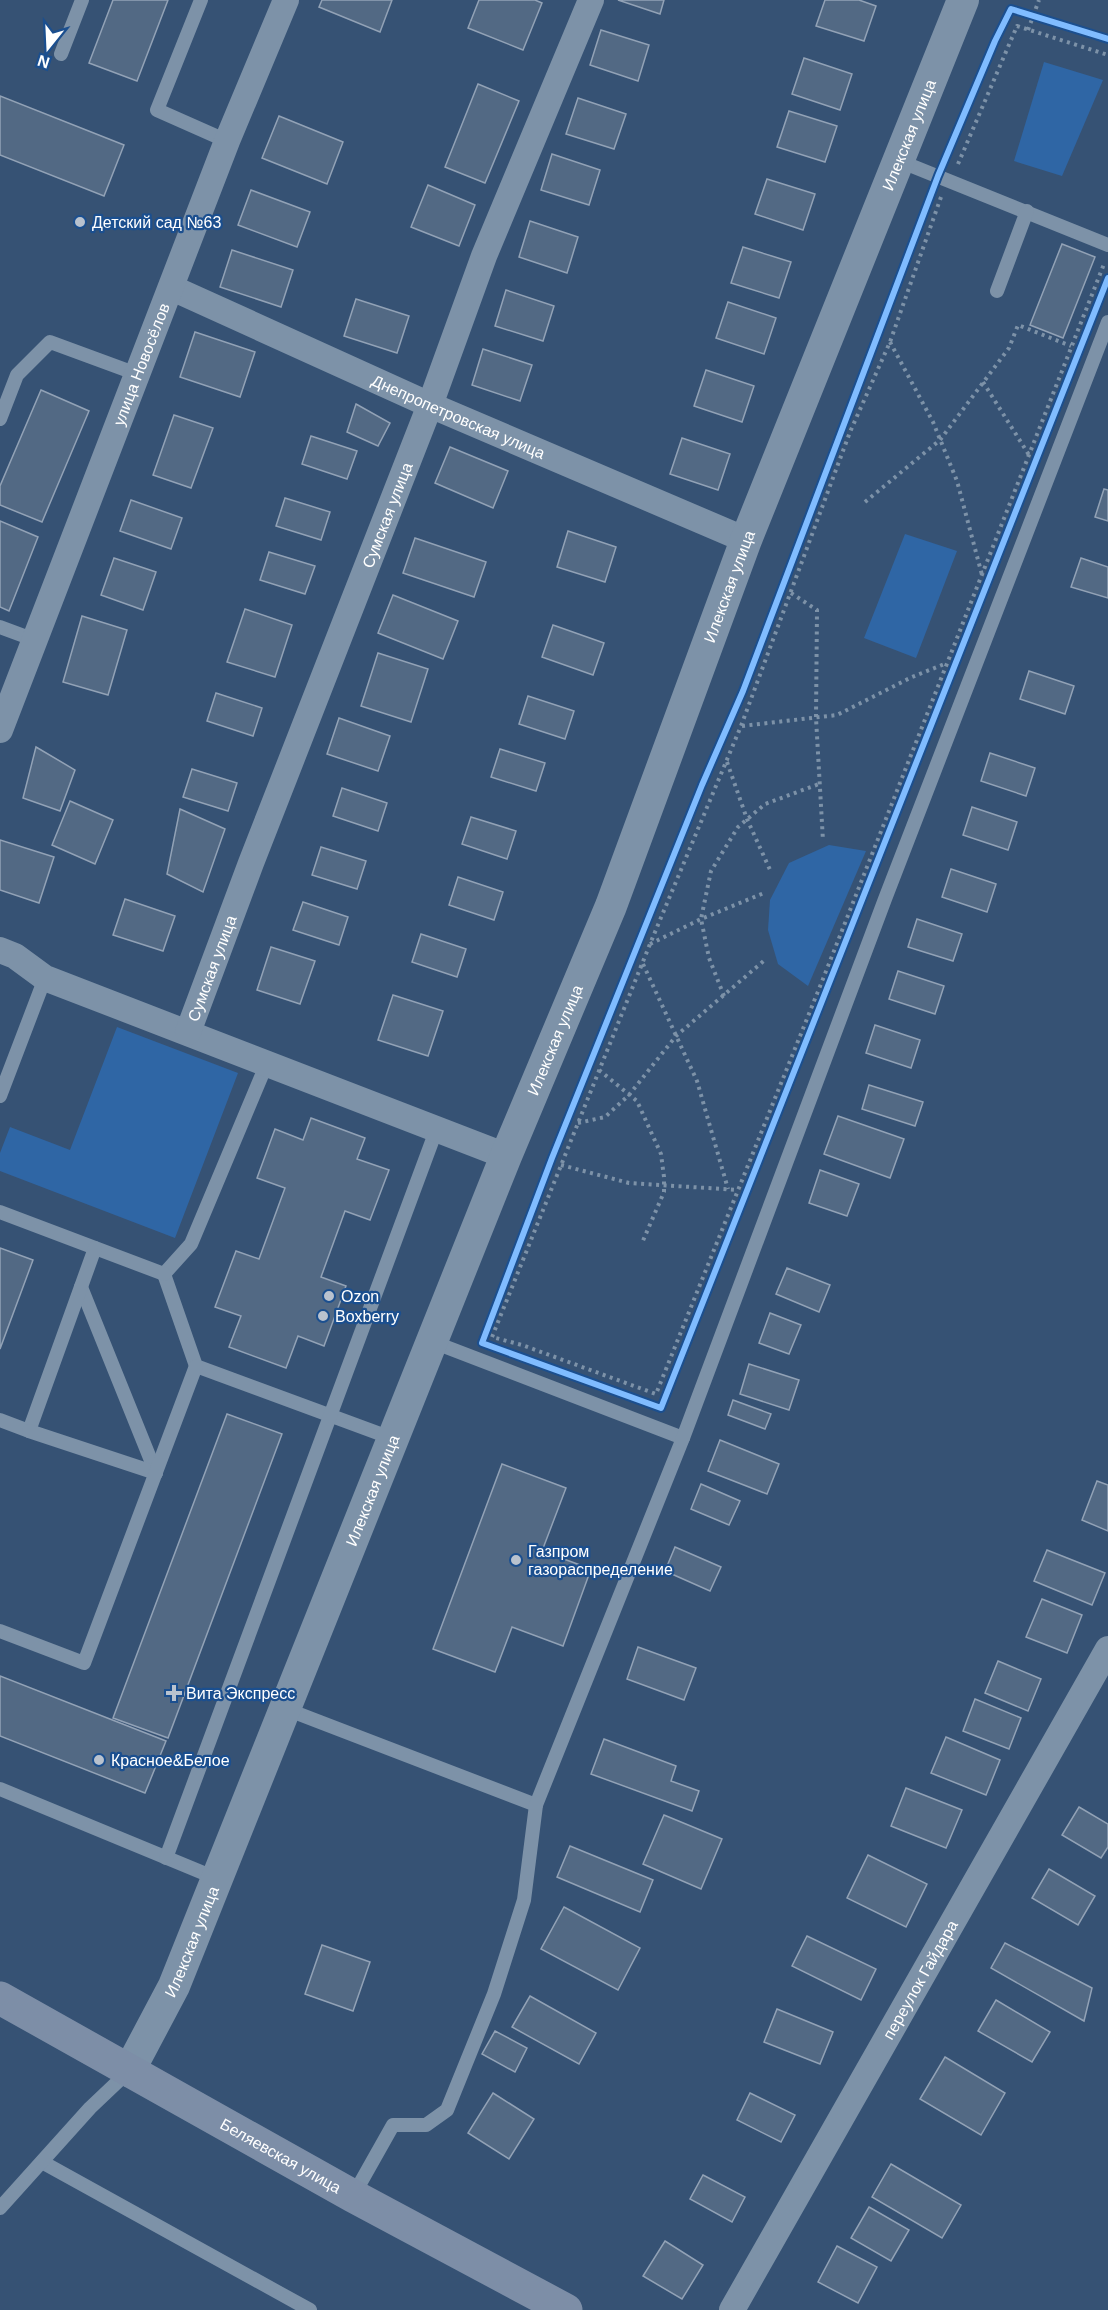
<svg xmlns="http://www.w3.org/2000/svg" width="1108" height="2310" font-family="Arial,sans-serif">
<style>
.green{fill:#2f66a5}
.building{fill:#526984;stroke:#92a2b6;stroke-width:1.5}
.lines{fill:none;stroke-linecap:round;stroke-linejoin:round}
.path{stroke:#7d92a8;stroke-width:4;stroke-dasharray:3 4.5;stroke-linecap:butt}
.service{stroke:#7d92a8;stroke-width:14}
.minor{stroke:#7d92a8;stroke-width:26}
.tertiary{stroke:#7d92a8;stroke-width:32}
.primary{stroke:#7d8ea7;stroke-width:33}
.cycleway-casing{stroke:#1b4f8f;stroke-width:10}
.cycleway{stroke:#80bcff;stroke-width:6}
.poi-dot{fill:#b9c2ce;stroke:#1b4f8f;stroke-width:2}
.labels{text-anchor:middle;stroke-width:4.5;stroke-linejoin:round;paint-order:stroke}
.street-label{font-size:16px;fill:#fff;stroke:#1b4f8f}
.poi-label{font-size:16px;fill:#fff;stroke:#1b4f8f;text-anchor:start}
</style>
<rect width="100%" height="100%" fill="#365274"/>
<g class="green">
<polygon points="1044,62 1103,80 1062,176 1014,161"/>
<polygon points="905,534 957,551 916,658 864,638"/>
<polygon points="829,845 866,851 808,986 778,964 768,930 770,900 789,863"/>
<polygon points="117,1027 238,1073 175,1238 0,1171 0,1153 10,1127 70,1150"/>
</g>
<g class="building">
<polygon points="113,0 168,0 137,81 89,63"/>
<polygon points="322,0 392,0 380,32 319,7"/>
<polygon points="479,0 535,0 542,3 523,50 468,28"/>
<polygon points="618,0 664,0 660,14"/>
<polygon points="825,0 859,0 876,6 864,41 816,26"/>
<polygon points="601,30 649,45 638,81 590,65"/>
<polygon points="804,58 852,74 840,110 792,94"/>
<polygon points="478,84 519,101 485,183 445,167"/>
<polygon points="0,96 124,145 104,196 0,155"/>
<polygon points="578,98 626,114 614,149 566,134"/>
<polygon points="789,111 837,126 825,162 777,147"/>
<polygon points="279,116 343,142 327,184 262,158"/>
<polygon points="552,154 600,170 589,205 541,190"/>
<polygon points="767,179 815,194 803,230 755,214"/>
<polygon points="428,185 475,205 459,246 411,227"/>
<polygon points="251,190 310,212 297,247 238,225"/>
<polygon points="530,221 578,237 567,273 519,257"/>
<polygon points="1062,244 1095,257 1063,338 1030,325"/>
<polygon points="743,247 791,262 779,298 731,283"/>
<polygon points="232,250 293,270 281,307 220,287"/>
<polygon points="506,290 554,306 543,341 495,326"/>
<polygon points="356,299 409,316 397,353 344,336"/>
<polygon points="728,302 776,318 764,354 716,338"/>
<polygon points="195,332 255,352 240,397 180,377"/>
<polygon points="483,349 532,365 520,401 472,385"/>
<polygon points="706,370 754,386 742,422 694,406"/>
<polygon points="41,390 89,411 42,522 0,505 0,486"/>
<polygon points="356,404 390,423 378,446 347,432"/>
<polygon points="174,415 213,428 191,488 153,475"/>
<polygon points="311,436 357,451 347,479 302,464"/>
<polygon points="682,438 730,454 718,490 670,474"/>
<polygon points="450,447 508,471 493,508 435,483"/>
<polygon points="1104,489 1108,490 1108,521 1095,517"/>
<polygon points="285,498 330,512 321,540 276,526"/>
<polygon points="131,500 182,518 171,549 120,531"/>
<polygon points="0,521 38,537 9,611 0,607"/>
<polygon points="568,531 616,547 605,582 557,567"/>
<polygon points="415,538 486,562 474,597 403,573"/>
<polygon points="269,552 315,566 305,594 260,580"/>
<polygon points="114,558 156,572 143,610 101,595"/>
<polygon points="1081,558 1108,567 1108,598 1071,587"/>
<polygon points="393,595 458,621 443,659 378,633"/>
<polygon points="245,609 292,625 275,677 227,662"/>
<polygon points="82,616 127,630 108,695 63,682"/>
<polygon points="553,625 604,643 593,675 542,657"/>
<polygon points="378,653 428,669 411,722 361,706"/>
<polygon points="1029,671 1074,686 1065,714 1020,699"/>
<polygon points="216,693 262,708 253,736 207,721"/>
<polygon points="528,696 574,711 565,739 519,724"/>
<polygon points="339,718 390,736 378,771 327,754"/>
<polygon points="36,747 75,770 60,811 23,798"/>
<polygon points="500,749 545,763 536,791 491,777"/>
<polygon points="990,753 1035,768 1026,796 981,781"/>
<polygon points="192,769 237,783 228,811 183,797"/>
<polygon points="342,788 387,803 378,831 333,816"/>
<polygon points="70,801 113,820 95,864 52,845"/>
<polygon points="972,807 1017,822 1008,850 963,835"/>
<polygon points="180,809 225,829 203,892 167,874"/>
<polygon points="471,817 516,831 507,859 462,844"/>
<polygon points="0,840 54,857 39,903 0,890"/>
<polygon points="321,847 366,861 357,889 312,875"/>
<polygon points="951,869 996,884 987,912 942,897"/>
<polygon points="458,877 503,892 494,920 449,905"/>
<polygon points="125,899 175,916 163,951 113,935"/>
<polygon points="303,902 348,917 339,945 293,930"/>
<polygon points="917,919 962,934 953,961 908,947"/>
<polygon points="421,934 466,949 457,977 412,962"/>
<polygon points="271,947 315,961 300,1004 257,990"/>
<polygon points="898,971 944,986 935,1014 889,999"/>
<polygon points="393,995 443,1011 428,1056 378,1040"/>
<polygon points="875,1025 920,1040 911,1068 866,1053"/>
<polygon points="869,1085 923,1102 915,1126 862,1109"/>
<polygon points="838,1116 904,1139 890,1178 824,1154"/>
<polygon points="311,1118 365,1138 357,1159 389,1170 370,1220 345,1211 321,1277 346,1286 324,1346 298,1336 286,1368 229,1347 241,1316 215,1307 236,1251 259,1259 285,1188 257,1178 275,1129 303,1140"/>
<polygon points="820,1170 859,1184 847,1216 809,1203"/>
<polygon points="0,1248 33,1260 0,1349"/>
<polygon points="787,1268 830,1285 819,1312 776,1294"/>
<polygon points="770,1313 801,1325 789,1354 759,1343"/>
<polygon points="749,1364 799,1380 789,1410 740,1394"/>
<polygon points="733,1400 771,1414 765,1429 728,1415"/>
<polygon points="227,1414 282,1434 168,1738 113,1718"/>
<polygon points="720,1440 779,1464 767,1494 708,1471"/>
<polygon points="502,1464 566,1488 542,1551 591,1569 563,1646 512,1627 495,1672 433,1649"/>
<polygon points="1097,1481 1108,1485 1108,1531 1082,1520"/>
<polygon points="701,1484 740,1501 729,1525 691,1509"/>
<polygon points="675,1547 721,1567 710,1591 665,1571"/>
<polygon points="1047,1550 1105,1573 1092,1605 1034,1581"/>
<polygon points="1042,1599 1082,1615 1067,1653 1026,1637"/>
<polygon points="638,1647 696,1668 684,1700 627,1679"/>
<polygon points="998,1661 1041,1679 1028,1711 985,1693"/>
<polygon points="0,1676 166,1741 145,1793 0,1736"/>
<polygon points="975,1699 1021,1718 1009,1749 963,1731"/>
<polygon points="946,1737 1000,1760 986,1795 931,1773"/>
<polygon points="604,1739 676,1766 671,1781 699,1791 692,1811 591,1774"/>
<polygon points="906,1788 962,1810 946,1848 891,1826"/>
<polygon points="1079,1807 1108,1824 1108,1847 1101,1858 1062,1835"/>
<polygon points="664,1815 722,1839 701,1889 643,1864"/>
<polygon points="570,1846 653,1880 640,1912 557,1877"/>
<polygon points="868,1855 927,1884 906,1927 847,1898"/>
<polygon points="1049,1869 1095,1896 1078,1925 1032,1898"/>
<polygon points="564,1907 640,1948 618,1990 541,1949"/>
<polygon points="807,1936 876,1969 861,2000 792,1966"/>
<polygon points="1005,1943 1092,1988 1084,2021 991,1968"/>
<polygon points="322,1945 370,1962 353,2011 305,1994"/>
<polygon points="530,1996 596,2033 579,2064 512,2027"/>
<polygon points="996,2000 1050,2032 1032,2062 978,2031"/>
<polygon points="777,2009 833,2032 820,2064 764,2042"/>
<polygon points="495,2031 527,2048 515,2072 482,2054"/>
<polygon points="945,2057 1005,2093 981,2135 920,2099"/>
<polygon points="493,2093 534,2119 509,2159 468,2133"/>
<polygon points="750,2093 795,2115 781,2142 737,2120"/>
<polygon points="891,2164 961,2205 942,2238 872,2197"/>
<polygon points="703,2175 745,2197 732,2222 690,2199"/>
<polygon points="869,2207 909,2230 891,2261 851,2238"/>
<polygon points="665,2241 703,2265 682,2299 643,2276"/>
<polygon points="837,2246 877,2267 858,2303 818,2282"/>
</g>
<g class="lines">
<g class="path">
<polyline points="1028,30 1039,0"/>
<polyline points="958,164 1017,26 1108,55"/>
<polyline points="941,197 890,342 850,432 741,726 650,944 492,1337 522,1345 656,1394 823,979 1104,264"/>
<polyline points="890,342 933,422 957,481 982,575"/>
<polyline points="983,382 1029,455"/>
<polyline points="865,502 940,440 1009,348 1018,325 1071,346"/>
<polyline points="791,593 817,610 816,718 823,841"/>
<polyline points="742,726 837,715 912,677 947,663"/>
<polyline points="727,762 747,819 771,872"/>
<polyline points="650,944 701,919 764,893"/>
<polyline points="643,964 697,1081 728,1189"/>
<polyline points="724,996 709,958 701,919 711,871 738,827 765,804 819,784"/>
<polyline points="599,1070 637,1101 661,1154 664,1177 664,1192 642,1243"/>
<polyline points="578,1123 605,1117 629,1095 676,1036 766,959"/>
<polyline points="561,1165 629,1183 738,1190"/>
</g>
<g class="service">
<polyline points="201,0 157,110 227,141"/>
<polyline points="61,54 82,0"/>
<polyline points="897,160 1108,245"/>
<polyline points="997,291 1027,211"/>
<polyline points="0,419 17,375 50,342 137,374"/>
<polyline points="0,627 35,640"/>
<polyline points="267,1063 191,1244 164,1274 196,1366 394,1439"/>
<polyline points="0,1096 45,978"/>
<polyline points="0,1212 164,1274"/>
<polyline points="81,1287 156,1473"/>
<polyline points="433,1342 683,1438"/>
<polyline points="0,1420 29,1431 95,1248"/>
<polyline points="29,1431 156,1473"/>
<polyline points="0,1631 84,1663 196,1366"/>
<polyline points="286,1709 536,1805"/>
<polyline points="0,1789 218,1879"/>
<polyline points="166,1858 437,1128"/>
<polyline points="42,2162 310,2310"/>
<polyline points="353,2196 393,2125 426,2125 447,2110 494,1994 524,1900 536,1805 683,1438 885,899 1108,322"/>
<polyline points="0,2208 90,2108 129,2071"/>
</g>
<g class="minor">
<path id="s1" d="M172,288L430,405L746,540"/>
<path id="s2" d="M0,730L227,141L286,0"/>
<polyline points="0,950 15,956 45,978 506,1156"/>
<path id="s3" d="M188,1032L251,863L430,405L484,256L591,0"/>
<path id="s4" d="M732,2310L1108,1649"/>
</g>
<path class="tertiary" id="s5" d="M129,2071L174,1986L506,1156L611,906L746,540L963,0"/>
<path class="primary" id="s6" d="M0,1998L353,2196L566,2310"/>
<g class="cycleway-casing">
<polyline id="cycleway" points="1108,39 1011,9 995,41 938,176 743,691 702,785 626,974 552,1158 482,1343 661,1408 1108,278"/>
</g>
<use href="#cycleway" class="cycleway"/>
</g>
<g class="poi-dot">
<circle cx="80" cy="222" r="6"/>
<circle cx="329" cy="1296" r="6"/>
<circle cx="323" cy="1316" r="6"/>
<circle cx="516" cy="1560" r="6"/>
<path d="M171 1684h6v6h6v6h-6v6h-6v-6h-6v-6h6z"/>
<circle cx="99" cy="1760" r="6"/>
</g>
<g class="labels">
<g class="street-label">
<text dy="6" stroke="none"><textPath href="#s5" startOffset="2088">Илекская улица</textPath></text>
<text dy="6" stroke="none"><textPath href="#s2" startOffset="392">улица Новосёлов</textPath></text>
<text dy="6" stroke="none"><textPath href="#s1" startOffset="314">Днепропетровская улица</textPath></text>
<text dy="6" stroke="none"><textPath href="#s3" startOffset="554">Сумская улица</textPath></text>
<text dy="6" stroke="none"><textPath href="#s5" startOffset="1602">Илекская улица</textPath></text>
<text dy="6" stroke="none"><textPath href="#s3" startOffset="68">Сумская улица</textPath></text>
<text dy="6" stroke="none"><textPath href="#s5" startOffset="1116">Илекская улица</textPath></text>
<text dy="6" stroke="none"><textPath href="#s5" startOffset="630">Илекская улица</textPath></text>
<text dy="6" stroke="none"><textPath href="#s5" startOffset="144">Илекская улица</textPath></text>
<text dy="6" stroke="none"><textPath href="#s4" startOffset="380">переулок Гайдара</textPath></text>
<text dy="6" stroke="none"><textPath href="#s6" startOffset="322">Беляевская улица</textPath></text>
</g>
<g class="poi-label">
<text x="92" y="228">Детский сад №63</text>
<text x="341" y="1302">Ozon</text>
<text x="335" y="1322">Boxberry</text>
<text x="528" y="1557">Газпром<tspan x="528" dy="18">газораспределение</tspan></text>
<text x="186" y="1699">Вита Экспресс</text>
<text x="111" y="1766">Красное&amp;Белое</text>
</g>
</g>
<g transform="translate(48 48) rotate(198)" stroke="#1b4f8f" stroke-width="4.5" paint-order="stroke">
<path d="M0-4.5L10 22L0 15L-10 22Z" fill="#ffffff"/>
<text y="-9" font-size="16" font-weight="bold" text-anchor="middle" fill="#ffffff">N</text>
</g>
</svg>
